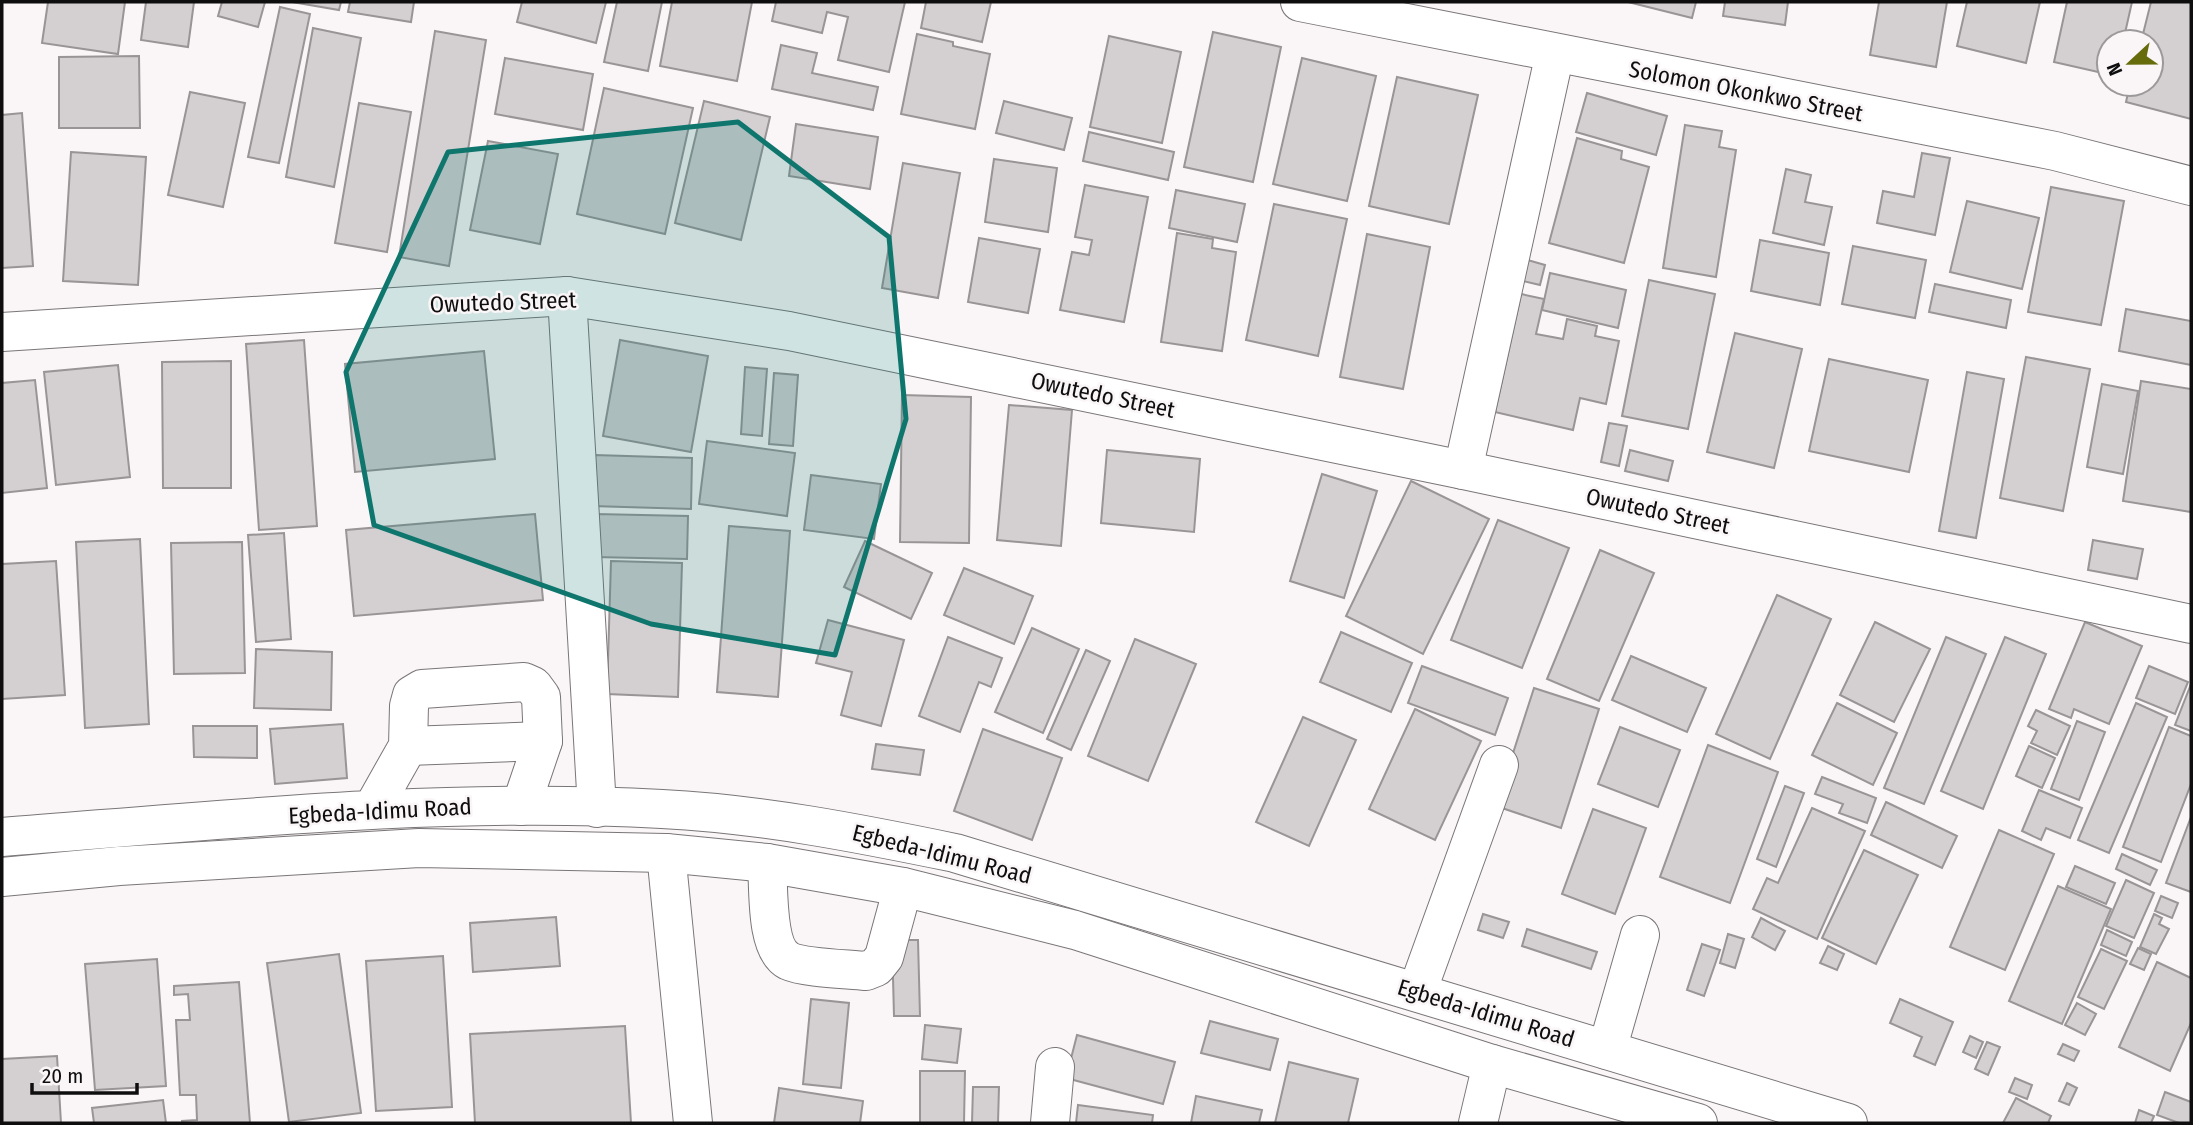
<svg xmlns="http://www.w3.org/2000/svg" width="2193" height="1125" font-family="'Fira Sans Condensed',sans-serif">
<style>
.building{fill:#d4cfd1;stroke:#999496;stroke-width:2}
.lines{fill:none;stroke-linecap:round;stroke-linejoin:round}
.minor-casing{stroke:#7a7678;stroke-width:40}
.major-casing{stroke:#7a7678;stroke-width:40}
.minor{stroke:#fff;stroke-width:38}
.major{stroke:#fff;stroke-width:38}
.marked{fill:#0f766e;fill-opacity:0.2;stroke:#0f766e;stroke-width:5;stroke-linejoin:round}
.labels{text-anchor:middle;stroke-width:5;stroke-linejoin:round;paint-order:stroke}
.street-label{font-size:23px;fill:#0f0e0e;stroke:#faf5f7}
</style>
<rect width="100%" height="100%" fill="#faf5f7"/>
<g class="building">
<polygon points="48,2 125,2 118,54 42,43"/>
<polygon points="146,2 194,2 188,47 141,40"/>
<polygon points="222,2 265,2 258,27 218,16"/>
<polygon points="292,2 341,2 339,10"/>
<polygon points="350,2 414,2 411,22 348,12"/>
<polygon points="522,2 606,2 596,43 517,22"/>
<polygon points="617,2 662,2 648,71 604,62"/>
<polygon points="672,2 752,2 737,81 660,66"/>
<polygon points="776,2 905,2 889,72 838,60 848,17 827,12 822,33 772,21"/>
<polygon points="926,2 991,2 982,42 921,28"/>
<polygon points="1628,2 1696,2 1692,18"/>
<polygon points="1725,2 1788,2 1785,25 1723,16"/>
<polygon points="1879,2 1947,2 1936,67 1870,55"/>
<polygon points="1967,2 2040,2 2026,63 1957,46"/>
<polygon points="2067,2 2132,2 2123,42 2109,42 2107,74 2054,62"/>
<polygon points="2151,2 2191,2 2191,119 2126,102 2130,84 2151,84 2151,42 2141,42"/>
<polygon points="280,7 310,14 279,163 248,157"/>
<polygon points="313,28 361,38 334,187 286,177"/>
<polygon points="435,31 486,40 449,266 399,257"/>
<polygon points="1213,32 1281,47 1253,182 1184,167"/>
<polygon points="917,34 953,42 953,46 990,54 975,129 901,114"/>
<polygon points="1109,36 1181,52 1162,143 1090,127"/>
<polygon points="781,45 817,53 812,73 878,87 873,110 772,89"/>
<polygon points="139,56 140,128 59,128 59,57"/>
<polygon points="505,58 593,74 583,130 495,114"/>
<polygon points="1302,58 1376,76 1347,201 1273,184"/>
<polygon points="1397,77 1478,95 1449,224 1369,206"/>
<polygon points="604,88 693,108 665,234 577,214"/>
<polygon points="190,92 245,103 223,207 168,195"/>
<polygon points="1587,93 1667,116 1656,155 1576,132"/>
<polygon points="704,101 770,117 741,240 675,223"/>
<polygon points="1004,101 1072,118 1064,150 996,133"/>
<polygon points="359,103 411,112 387,252 335,243"/>
<polygon points="22,113 33,266 2,268 2,115"/>
<polygon points="796,124 878,137 870,189 789,176"/>
<polygon points="1685,125 1722,131 1719,147 1736,150 1716,277 1663,268"/>
<polygon points="1089,132 1174,152 1168,180 1083,161"/>
<polygon points="1577,138 1622,151 1621,159 1649,167 1624,263 1549,243"/>
<polygon points="488,141 558,154 540,244 470,230"/>
<polygon points="71,152 146,157 138,285 63,281"/>
<polygon points="1922,153 1950,158 1935,235 1877,223 1883,191 1914,197"/>
<polygon points="994,159 1057,168 1048,232 985,222"/>
<polygon points="903,163 960,173 938,298 882,288"/>
<polygon points="1786,169 1811,175 1805,202 1832,207 1824,245 1773,233"/>
<polygon points="1085,185 1148,197 1124,322 1060,310 1072,252 1089,255 1092,240 1075,237"/>
<polygon points="2051,187 2124,201 2101,325 2028,312"/>
<polygon points="1176,190 1245,204 1237,242 1169,228"/>
<polygon points="1967,201 2039,218 2022,289 1950,272"/>
<polygon points="1274,204 1347,219 1318,356 1246,340"/>
<polygon points="1177,233 1213,239 1212,248 1236,252 1222,351 1161,342"/>
<polygon points="1367,234 1430,247 1403,389 1340,377"/>
<polygon points="979,238 1040,249 1028,313 968,302"/>
<polygon points="1760,240 1829,253 1820,305 1751,291"/>
<polygon points="1853,246 1926,260 1915,318 1842,304"/>
<polygon points="1524,259 1545,265 1540,285 1519,280"/>
<polygon points="1550,273 1626,290 1618,328 1542,310"/>
<polygon points="1649,280 1715,294 1688,429 1622,416"/>
<polygon points="1935,284 2011,300 2006,328 1929,312"/>
<polygon points="1521,294 1544,299 1536,334 1563,339 1567,319 1597,326 1595,336 1619,341 1606,404 1580,398 1573,430 1495,412"/>
<polygon points="2126,309 2191,321 2191,365 2119,351"/>
<polygon points="1735,333 1802,349 1774,468 1707,452"/>
<polygon points="304,340 317,526 259,530 246,344"/>
<polygon points="620,340 708,356 691,452 603,436"/>
<polygon points="484,351 495,459 355,472 345,364"/>
<polygon points="2026,357 2090,369 2063,511 2000,498"/>
<polygon points="1829,359 1928,380 1909,472 1809,451"/>
<polygon points="231,361 231,488 163,488 162,362"/>
<polygon points="118,365 130,477 56,485 44,372"/>
<polygon points="745,367 767,369 762,436 741,434"/>
<polygon points="1967,372 2004,379 1976,538 1939,531"/>
<polygon points="774,373 798,375 793,446 769,444"/>
<polygon points="35,380 47,488 2,493 2,383"/>
<polygon points="2141,381 2191,389 2191,512 2123,501"/>
<polygon points="2102,384 2138,391 2123,474 2087,467"/>
<polygon points="902,395 971,397 969,543 900,542"/>
<polygon points="1009,405 1072,410 1061,546 997,540"/>
<polygon points="1609,423 1627,426 1619,466 1601,462"/>
<polygon points="707,441 795,453 787,516 699,504"/>
<polygon points="1107,450 1200,459 1194,532 1101,523"/>
<polygon points="1630,450 1673,461 1668,481 1625,471"/>
<polygon points="594,455 692,458 691,509 592,506"/>
<polygon points="1322,474 1377,491 1344,598 1290,581"/>
<polygon points="811,475 881,484 874,539 804,530"/>
<polygon points="1411,481 1489,519 1423,654 1346,616"/>
<polygon points="535,514 543,600 354,616 346,530"/>
<polygon points="595,514 688,516 687,559 594,557"/>
<polygon points="1498,520 1569,548 1522,668 1451,640"/>
<polygon points="729,526 790,531 778,697 717,692"/>
<polygon points="284,533 291,639 256,642 248,535"/>
<polygon points="140,539 149,724 85,728 76,542"/>
<polygon points="2093,540 2143,549 2137,579 2088,570"/>
<polygon points="865,541 932,573 911,619 844,587"/>
<polygon points="242,542 245,673 174,674 171,543"/>
<polygon points="1600,550 1654,573 1599,701 1547,679"/>
<polygon points="56,561 65,695 2,699 2,564"/>
<polygon points="611,561 682,563 678,697 607,694"/>
<polygon points="964,568 1033,596 1014,644 944,615"/>
<polygon points="1777,595 1831,619 1770,759 1716,734"/>
<polygon points="828,620 904,640 881,726 841,715 852,672 816,663"/>
<polygon points="1875,622 1930,649 1894,722 1840,695"/>
<polygon points="2085,622 2142,646 2109,724 2074,709 2071,718 2049,709"/>
<polygon points="1032,628 1079,649 1043,733 995,712"/>
<polygon points="1341,632 1412,663 1391,712 1320,682"/>
<polygon points="948,637 1002,658 991,687 979,682 960,732 919,716"/>
<polygon points="1946,637 1986,654 1924,804 1884,788"/>
<polygon points="2005,637 2046,654 1983,809 1941,791"/>
<polygon points="1135,639 1196,664 1148,781 1088,756"/>
<polygon points="256,649 332,652 331,710 254,708"/>
<polygon points="1086,650 1110,661 1071,750 1047,739"/>
<polygon points="1631,656 1706,688 1687,732 1612,700"/>
<polygon points="1422,666 1508,698 1495,735 1408,703"/>
<polygon points="2149,666 2188,682 2175,714 2136,698"/>
<polygon points="2191,684 2191,731 2175,725"/>
<polygon points="1534,688 1599,709 1561,828 1496,806"/>
<polygon points="1837,703 1897,733 1873,785 1812,755"/>
<polygon points="2136,703 2167,717 2109,853 2078,840"/>
<polygon points="1415,709 1481,741 1435,840 1369,809"/>
<polygon points="2036,710 2070,726 2057,755 2031,743 2037,731 2028,726"/>
<polygon points="1303,717 1356,740 1309,846 1256,822"/>
<polygon points="2077,721 2105,732 2079,800 2051,789"/>
<polygon points="343,724 347,778 275,784 270,729"/>
<polygon points="193,726 257,726 257,758 194,757"/>
<polygon points="1620,727 1680,750 1658,807 1598,784"/>
<polygon points="2169,727 2191,736 2191,784 2161,862 2123,847"/>
<polygon points="983,729 1062,758 1032,840 954,811"/>
<polygon points="876,744 924,750 920,775 872,769"/>
<polygon points="1708,745 1778,772 1730,903 1660,877"/>
<polygon points="2029,746 2055,758 2042,788 2016,776"/>
<polygon points="1822,777 1876,798 1867,823 1839,813 1843,804 1815,794"/>
<polygon points="1785,786 1804,793 1776,867 1757,859"/>
<polygon points="2039,790 2082,808 2070,838 2046,828 2041,840 2022,831"/>
<polygon points="1886,802 1957,836 1942,868 1871,835"/>
<polygon points="1812,808 1865,831 1817,939 1753,909 1767,878 1778,883"/>
<polygon points="1593,809 1646,828 1615,914 1562,894"/>
<polygon points="2191,817 2191,892 2166,883"/>
<polygon points="1999,830 2054,854 2005,970 1950,947"/>
<polygon points="1864,850 1918,875 1876,964 1822,938"/>
<polygon points="2122,854 2157,870 2150,885 2116,869"/>
<polygon points="2075,866 2115,883 2106,904 2066,887"/>
<polygon points="2126,880 2154,893 2134,938 2106,926"/>
<polygon points="2058,886 2111,909 2062,1024 2009,1001"/>
<polygon points="2161,896 2178,903 2172,918 2155,911"/>
<polygon points="1483,914 1509,922 1503,938 1478,930"/>
<polygon points="2154,914 2162,918 2159,924 2169,929 2156,954 2140,947"/>
<polygon points="556,917 560,966 473,972 470,923"/>
<polygon points="1761,918 1785,931 1775,950 1752,937"/>
<polygon points="1527,929 1597,952 1591,969 1522,946"/>
<polygon points="2107,930 2132,942 2126,956 2101,945"/>
<polygon points="1728,934 1744,939 1735,968 1720,963"/>
<polygon points="892,940 918,940 920,1016 894,1016"/>
<polygon points="1702,944 1720,950 1704,996 1687,990"/>
<polygon points="1828,946 1844,954 1837,970 1820,963"/>
<polygon points="2138,948 2151,954 2144,970 2130,964"/>
<polygon points="2101,949 2127,961 2104,1009 2078,997"/>
<polygon points="339,954 361,1113 289,1122 267,963"/>
<polygon points="443,956 452,1107 376,1111 366,961"/>
<polygon points="157,959 166,1086 95,1090 85,964"/>
<polygon points="2157,962 2191,978 2191,1023 2170,1071 2119,1047"/>
<polygon points="239,982 250,1123 182,1123 182,1121 197,1120 196,1095 180,1095 176,1020 190,1020 188,994 174,995 174,986"/>
<polygon points="811,999 849,1003 841,1088 803,1084"/>
<polygon points="1900,999 1953,1022 1935,1065 1914,1056 1922,1037 1890,1023"/>
<polygon points="2077,1003 2096,1014 2085,1035 2065,1025"/>
<polygon points="1210,1021 1278,1039 1270,1070 1201,1053"/>
<polygon points="925,1025 961,1029 957,1063 922,1059"/>
<polygon points="625,1026 631,1123 475,1123 470,1034"/>
<polygon points="1077,1035 1175,1062 1163,1104 1066,1078"/>
<polygon points="1970,1036 1983,1042 1976,1058 1963,1052"/>
<polygon points="1987,1042 2000,1047 1988,1075 1975,1069"/>
<polygon points="2063,1044 2079,1051 2074,1061 2058,1054"/>
<polygon points="57,1056 61,1123 2,1123 2,1059"/>
<polygon points="1289,1062 1358,1079 1348,1123 1275,1123"/>
<polygon points="920,1071 965,1071 964,1123 920,1123"/>
<polygon points="2015,1078 2032,1085 2027,1099 2009,1092"/>
<polygon points="2067,1083 2077,1088 2069,1105 2059,1101"/>
<polygon points="973,1087 999,1087 998,1123 972,1123"/>
<polygon points="779,1088 863,1101 860,1123 774,1123"/>
<polygon points="2165,1092 2191,1102 2191,1123 2179,1123 2157,1115"/>
<polygon points="1196,1096 1262,1110 1259,1123 1191,1123"/>
<polygon points="2016,1098 2051,1116 2048,1123 2003,1123"/>
<polygon points="163,1100 166,1123 94,1123 92,1108"/>
<polygon points="1078,1105 1153,1115 1152,1123 1076,1123"/>
<polygon points="2139,1110 2154,1116 2151,1123 2135,1123"/>
</g>
<g class="lines">
<g class="minor-casing">
<g id="minor">
<polyline points="1300,2 2055,151 2191,186"/>
<polyline points="567,296 597,808"/>
<polyline points="2,332 567,296 789,331 1463,470 2191,624"/>
<polyline points="1463,470 1555,53"/>
<polyline points="408,746 543,741"/>
<polyline points="373,808 408,746 409,706 412,695 422,689 524,682 533,686 541,697 543,741 521,806"/>
<polyline points="666,853 693,1123"/>
<path d="M767,863C769,888 765,949 789,961C804,968 848,969 866,971L876,967L884,957L903,887"/>
<polyline points="1417,992 1499,765"/>
<polyline points="1607,1050 1640,935"/>
<polyline points="1050,1123 1055,1067"/>
<polyline points="1478,1123 1492,1064"/>
</g>
</g>
<g class="major-casing">
<g id="major">
<path d="M2,837C222,820 442,797 662,809C761,814 858,833 955,853L1848,1123"/>
<polyline points="2,877 119,866 419,848 666,853 767,863 903,887 1075,930 1492,1064 1698,1123"/>
</g>
</g>
<use href="#minor" class="minor"/>
<use href="#major" class="major"/>
</g>
<path class="marked" d="M738,122L889,237L906,419L835,655L651,624L374,525L346,372L448,152Z"/>
<g class="labels">
<g class="street-label">
<text transform="translate(1746 91) rotate(11)" y="8">Solomon Okonkwo Street</text>
<text transform="translate(503 302) rotate(-2)" y="8">Owutedo Street</text>
<text transform="translate(1103 395) rotate(12)" y="8">Owutedo Street</text>
<text transform="translate(1658 511) rotate(12)" y="8">Owutedo Street</text>
<text transform="translate(380 811) rotate(-3)" y="8">Egbeda-Idimu Road</text>
<text transform="translate(942 854) rotate(14)" y="8">Egbeda-Idimu Road</text>
<text transform="translate(1486 1013) rotate(17)" y="8">Egbeda-Idimu Road</text>
</g>
</g>
<rect width="2193" height="1125" fill="none" stroke="#0f0e0e" stroke-width="7"/>
<g transform="translate(2130 63) rotate(248)"><circle r="33" fill="#faf5f7" stroke="#9c999a" stroke-width="2"/>
<path d="M0-5L12 26L0 18L-12 26Z" fill="#666b0c"/>
<text y="-10" font-size="19" font-weight="bold" text-anchor="middle" fill="#0f0e0e">N</text>
</g>
<path d="M32 1083v10h105v-10" fill="none" stroke="#0f0e0e" stroke-width="3.5"/>
<text x="42" y="1083" font-size="21" fill="#0f0e0e" stroke="#faf5f7" stroke-width="5" paint-order="stroke">20 m</text>
</svg>
